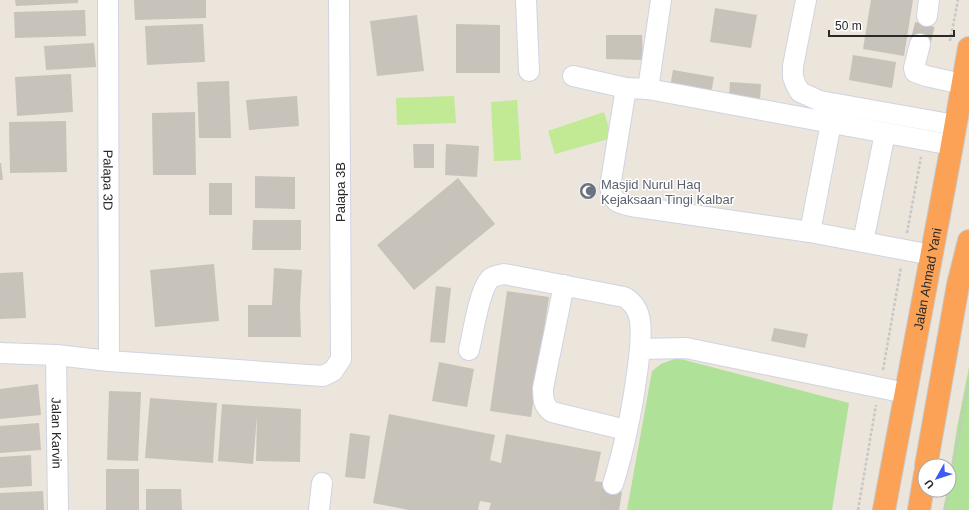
<svg xmlns="http://www.w3.org/2000/svg" width="969" height="510" font-family="Arial,sans-serif">
<style>
.green{fill:#afe198}
.pitch{fill:#c2e994}
.building{fill:#c7c3ba}
.lines{fill:none;stroke-linecap:round;stroke-linejoin:round}
.minor-tunnel{stroke:#c4bfb7;stroke-width:20;stroke-dasharray:20 10;stroke-linecap:butt}
.minor-casing{stroke:#d0d3e2;stroke-width:22}
.highway-casing{stroke:#c7c7c7;stroke-width:24}
.path{stroke:#c7c7c7;stroke-width:2.5;stroke-dasharray:3 2;stroke-linecap:butt}
.minor{stroke:#fff;stroke-width:20}
.highway{stroke:#fba256;stroke-width:22}
.labels{text-anchor:middle;stroke-width:3;stroke-linejoin:round;paint-order:stroke}
.street-label{font-size:13px;fill:#292929;stroke:#fff}
.worship-label{font-size:13px;fill:#5b616d;stroke:#fff;text-anchor:start}
</style>
<rect width="100%" height="100%" fill="#ebe5db"/>
<g class="green">
<polygon points="677,358 849,403 832,510 627,510 652,371 661,364"/>
<polygon points="969,367 969,510 943,510 947,490 949,490 949,479 957,428"/>
</g>
<g class="pitch">
<polygon points="454,96 456,123 397,125 396,98"/>
<polygon points="517,100 521,160 494,161 491,102"/>
<polygon points="604,112 612,138 555,154 548,131"/>
</g>
<g class="building">
<polygon points="15,0 78,0 78,3 16,6"/>
<polygon points="134,0 206,0 206,18 135,20"/>
<polygon points="871,0 913,0 904,56 863,49"/>
<polygon points="715,8 757,15 751,48 710,42"/>
<polygon points="85,10 86,36 15,38 14,12"/>
<polygon points="920,14 934,17 927,45 912,42"/>
<polygon points="417,15 424,71 377,76 370,21"/>
<polygon points="203,24 205,62 147,65 145,26"/>
<polygon points="456,24 500,25 500,73 456,73"/>
<polygon points="606,35 642,35 643,60 606,59"/>
<polygon points="94,43 96,67 46,70 44,46"/>
<polygon points="853,55 896,62 892,88 849,80"/>
<polygon points="673,70 714,77 711,94 670,87"/>
<polygon points="71,74 73,112 17,116 15,77"/>
<polygon points="229,81 231,138 199,138 197,82"/>
<polygon points="730,82 761,84 760,100 729,97"/>
<polygon points="297,96 299,126 249,130 246,100"/>
<polygon points="195,112 196,175 153,175 152,113"/>
<polygon points="66,121 67,172 10,173 9,122"/>
<polygon points="413,144 434,144 434,168 414,168"/>
<polygon points="446,144 479,146 477,177 445,175"/>
<polygon points="0,163 1,163 3,180 0,180"/>
<polygon points="255,176 295,177 295,209 255,208"/>
<polygon points="458,178 495,224 414,290 377,245"/>
<rect x="209" y="183" width="23" height="32"/>
<polygon points="253,220 301,220 301,250 252,250"/>
<polygon points="214,264 219,321 155,327 150,270"/>
<polygon points="274,268 302,270 300,305 301,337 248,337 248,305 272,305"/>
<polygon points="23,272 26,318 0,319 0,273"/>
<polygon points="436,286 451,288 445,343 430,342"/>
<polygon points="507,291 549,297 531,417 490,411"/>
<polygon points="774,328 808,334 805,348 771,341"/>
<polygon points="439,362 474,369 467,407 432,401"/>
<polygon points="38,384 41,415 0,419 0,389"/>
<polygon points="109,391 141,392 138,461 107,460"/>
<polygon points="150,398 217,403 213,463 145,458"/>
<polygon points="222,404 301,409 300,462 256,461 257,416 253,464 218,461"/>
<polygon points="389,414 495,435 490,460 501,463 506,434 601,452 595,481 621,485 617,510 489,510 491,503 480,501 478,510 409,510 373,503"/>
<polygon points="39,423 41,450 0,453 0,426"/>
<polygon points="350,433 370,436 365,479 345,477"/>
<polygon points="31,455 32,486 0,488 0,457"/>
<rect x="106" y="469" width="33" height="41"/>
<polygon points="146,489 181,489 182,510 146,510"/>
<polygon points="43,491 44,510 0,510 0,493"/>
</g>
<g class="lines">
<g class="minor-tunnel">
<polyline points="920,44 927,16"/>
<polyline points="609,510 613,484"/>
</g>
<g class="minor-casing">
<g id="minor">
<path id="s1" d="M108,0L109,361"/>
<polyline points="526,0 529,71"/>
<polyline points="806,0 793,66 793,77 796,85 800,92 820,101 955,125"/>
<polyline points="927,16 929,0"/>
<polyline points="920,44 914,68 915,72 926,76 962,84"/>
<polyline points="573,76 626,88 648,89 952,145"/>
<path d="M626,88L610,187C613,202 617,203 631,206L810,232L932,255"/>
<polyline points="648,89 661,0"/>
<polyline points="810,232 831,123"/>
<polyline points="863,242 885,133"/>
<path d="M564,285L543,388C543,398 543,406 552,412L626,430"/>
<path d="M469,350C473,334 479,290 490,279C494,275 499,275 504,274L624,297C644,308 641,330 640,349"/>
<polyline points="0,353 56,355 109,361 323,376 333,371 341,359 339,0"/>
<path id="s2" d="M56,355L58,510"/>
<path d="M613,484C627,440 635,395 640,349L686,348L906,393"/>
<polyline points="319,510 322,483"/>
</g>
</g>
<g class="highway-casing">
<g id="highway">
<polyline points="926,466 958,285 969,241"/>
<path id="s3" d="M884,510L952,145L969,48"/>
<polyline points="919,510 925,474"/>
</g>
</g>
<g class="path">
<polyline points="950,41 958,0"/>
<polyline points="907,233 921,157"/>
<polyline points="883,370 901,267"/>
<polyline points="949,488 969,381"/>
<polyline points="858,510 876,405"/>
<polyline points="945,510 949,490"/>
</g>
<use href="#minor" class="minor"/>
<use href="#highway" class="highway"/>
</g>
<defs>
<g id="mosque-disc" transform="scale(0.9)"><circle r="9.5" fill="#6b7280" stroke="#fff"/><path d="M3.5-4.9A6 6 0 1 0 3.5 4.9A5 5 0 1 1 3.5-4.9Z" fill="#fff"/></g>
</defs>
<g fill-rule="evenodd">
<use href="#mosque-disc" x="588" y="191"/>
</g>
<g class="labels">
<g class="street-label">
<text dy="5" stroke="none"><textPath href="#s1" startOffset="180">Palapa 3D</textPath></text>
<text transform="translate(340 192) rotate(-90)" y="5">Palapa 3B</text>
<text dy="5" stroke="none"><textPath href="#s3" startOffset="235">Jalan Ahmad Yani</textPath></text>
<text dy="5" stroke="none"><textPath href="#s2" startOffset="78">Jalan Karvin</textPath></text>
</g>
<g class="worship-label">
<text x="601" y="189">Masjid Nurul Haq<tspan x="601" dy="15">Kejaksaan Tingi Kalbar</tspan></text>
</g>
</g>
<g transform="translate(937 478) rotate(231)"><circle r="19" fill="#ffffff" stroke="#a9a9a9"/>
<path d="M0-3L7 15L0 10L-7 15Z" fill="#3d5af7"/>
<text y="-6" font-size="11" font-weight="bold" text-anchor="middle" fill="#292929">U</text>
</g>
<path d="M829 30v6h125v-6" fill="none" stroke="#292929" stroke-width="2"/>
<text x="835" y="30" font-size="12" fill="#292929" stroke="#ffffff" stroke-width="3" paint-order="stroke">50 m</text>
</svg>
